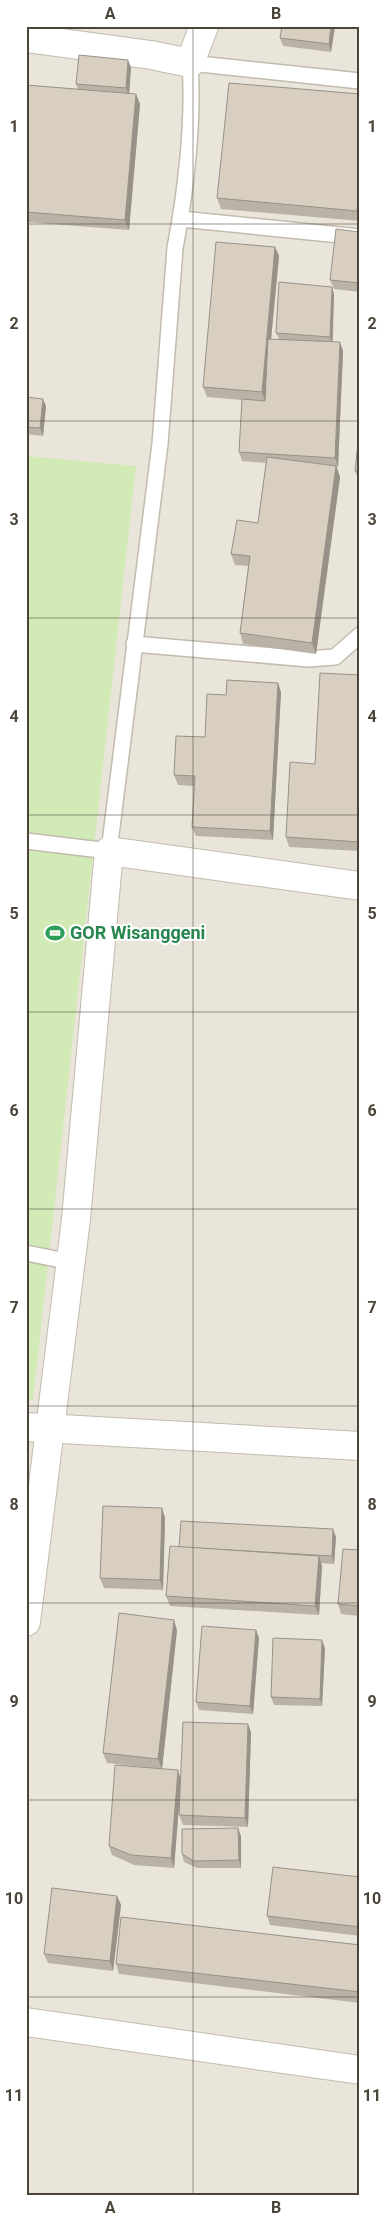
<svg xmlns="http://www.w3.org/2000/svg" width="386" height="2221" font-family="Roboto,sans-serif">
<style>
.residential{fill:#eae5da}
.pitch{fill:#d2eab5}
.lines{fill:none;stroke-linecap:round;stroke-linejoin:round}
.service-casing{stroke:#c2bbae;stroke-width:18}
.minor-casing{stroke:#c2bbae;stroke-width:30}
.service{stroke:#fff;stroke-width:15}
.minor{stroke:#fff;stroke-width:28}
.wall{fill:#bab2a6}
.shaded-wall{fill:#979187}
.building{fill:#d8cfc1;stroke:#979187}
.grid{fill:none;stroke:#4b4439;stroke-width:1;stroke-opacity:0.55}
.labels{text-anchor:middle;stroke-width:4;stroke-linejoin:round;paint-order:stroke}
.leisure-label{font-size:18px;font-weight:bold;fill:#27864d;stroke:#fff;text-anchor:start}
.neatline{fill:none;stroke:#4b4439;stroke-width:2}
.grid-label{font-size:16px;text-anchor:middle;font-weight:bold;fill:#4b4439}
</style>
<rect width="100%" height="100%" fill="#f6f3ec"/>
<rect class="residential" x="26" y="26" width="334" height="2169"/>
<polygon class="pitch" points="26,456 136,466 33,1400 26,1399"/>
<g class="lines">
<g class="service-casing">
<g id="service">
<polyline points="181,219 360,237"/>
<polyline points="134,644 308,659 335,657 360,635"/>
<path d="M26,841L109,851L160,444L175,248C186,191 194,120 190,63L360,81"/>
<polyline points="26,1253 71,1262"/>
</g>
</g>
<g class="minor-casing">
<g id="minor">
<polyline points="26,38 151,55 190,63 204,26"/>
<polyline points="26,1427 360,1446"/>
<polyline points="26,1622 76,1219 109,851 360,886"/>
<polyline points="26,2022 360,2070"/>
</g>
</g>
<use href="#service" class="service"/>
<use href="#minor" class="minor"/>
</g>
<g class="wall">
<polygon points="335,26 331,52 283,46 280,38"/>
<polygon points="131,67 129,93 140,104 129,230 26,222 26,85 78,89 76,84"/>
<polygon points="360,94 360,221 221,209 217,198"/>
<polygon points="360,232 360,292 334,289 330,280"/>
<polygon points="275,247 279,256 271,339 279,339 276,333 334,294 333,342 343,351 338,467 337,467 340,477 316,654 243,644 240,633 248,566 235,565 231,554 258,523 266,463 242,461 239,452 242,400 207,397 203,387"/>
<polygon points="26,397 46,406 43,436 26,434"/>
<polygon points="360,425 360,478 358,478 355,471"/>
<polygon points="360,675 360,851 289,847 286,837"/>
<polygon points="281,692 273,840 196,836 192,827 194,786 178,785 174,775 205,737"/>
<polygon points="162,1508 165,1518 163,1590 104,1588 100,1578"/>
<polygon points="336,1537 334,1564 321,1563 322,1566 319,1615 170,1606 166,1596 179,1547"/>
<polygon points="360,1550 360,1616 341,1614 338,1604"/>
<polygon points="177,1630 162,1769 181,1778 248,1724 251,1733 248,1827 183,1825 179,1815 180,1794 174,1868 134,1865 112,1855 109,1846 154,1768 107,1763 103,1753"/>
<polygon points="256,1630 259,1638 253,1714 199,1710 196,1702"/>
<polygon points="325,1648 322,1706 274,1705 271,1697"/>
<polygon points="241,1836 241,1868 197,1868 184,1862 182,1854"/>
<polygon points="360,1877 360,1936 270,1925 267,1916"/>
<polygon points="117,1896 121,1905 113,1971 48,1963 44,1954"/>
<polygon points="360,1945 360,2003 119,1974 116,1964"/>
</g>
<g class="shaded-wall">
<polygon points="331,26 335,26 331,52 329,44"/>
<polygon points="128,60 131,67 129,96 126,88"/>
<polygon points="136,94 140,104 129,230 125,220"/>
<polygon points="360,180 360,219 357,211"/>
<polygon points="275,247 279,256 265,402 262,392"/>
<polygon points="332,287 334,294 332,344 330,337"/>
<polygon points="340,342 343,351 338,467 335,458"/>
<polygon points="43,399 46,406 43,436 40,428"/>
<polygon points="336,466 340,477 316,654 312,643"/>
<polygon points="278,683 281,692 273,840 270,831"/>
<polygon points="162,1508 165,1518 163,1590 160,1580"/>
<polygon points="333,1529 336,1537 334,1564 332,1556"/>
<polygon points="319,1556 322,1566 319,1615 315,1606"/>
<polygon points="174,1620 177,1630 162,1769 158,1759"/>
<polygon points="256,1630 259,1638 253,1714 250,1706"/>
<polygon points="322,1640 325,1648 322,1706 320,1699"/>
<polygon points="248,1724 251,1733 248,1827 245,1818"/>
<polygon points="178,1770 181,1780 174,1868 171,1858"/>
<polygon points="238,1828 241,1836 241,1868 239,1860"/>
<polygon points="117,1896 121,1905 113,1971 110,1961"/>
</g>
<g class="building">
<polygon points="282,26 331,26 329,44 280,38"/>
<polygon points="79,55 128,60 126,88 76,84"/>
<polygon points="229,83 360,94 360,180 357,211 217,198"/>
<polygon points="26,85 136,94 125,220 26,212"/>
<polygon points="336,229 360,232 360,283 330,280"/>
<polygon points="216,242 275,247 262,392 203,387"/>
<polygon points="279,282 332,287 330,337 276,333"/>
<polygon points="268,339 340,342 335,458 239,452 242,399 265,401"/>
<polygon points="26,397 43,399 40,428 26,427"/>
<polygon points="360,425 360,471 355,471"/>
<polygon points="267,457 336,466 312,643 240,633 250,556 231,554 237,520 258,523"/>
<polygon points="320,673 360,675 360,842 286,837 290,762 315,764"/>
<polygon points="227,680 278,683 270,831 192,827 195,776 174,775 176,736 205,737 207,694 226,695"/>
<polygon points="103,1506 162,1508 160,1580 100,1578"/>
<polygon points="181,1521 333,1529 332,1556 179,1547"/>
<polygon points="170,1546 319,1556 315,1606 166,1596"/>
<polygon points="343,1549 360,1550 360,1606 338,1604"/>
<polygon points="119,1613 174,1620 158,1759 103,1753"/>
<polygon points="202,1626 256,1630 250,1706 196,1702"/>
<polygon points="273,1638 322,1640 320,1699 271,1697"/>
<polygon points="183,1722 248,1724 245,1818 179,1815"/>
<polygon points="115,1765 178,1770 171,1858 131,1855 109,1846"/>
<polygon points="238,1828 239,1860 194,1861 182,1854 182,1829"/>
<polygon points="273,1867 360,1877 360,1927 267,1916"/>
<polygon points="52,1888 117,1896 110,1961 44,1954"/>
<polygon points="121,1917 360,1945 360,1992 116,1964"/>
</g>
<path class="grid" d="M193,26V2195M26,224H360M26,421H360M26,618H360M26,815H360M26,1012H360M26,1209H360M26,1406H360M26,1603H360M26,1800H360M26,1997H360"/>
<defs>
<g id="stadium-bare" transform="scale(1.5)"><path d="M0-5a6.5 5 0 1 0 0 10a6.5 5 0 1 0 0-10ZM-3.5-1.8h7v3.6h-7Z" fill="#2e9e5b" stroke="#fff" stroke-width="2.5" paint-order="stroke"/></g>
</defs>
<g fill-rule="evenodd">
<use href="#stadium-bare" x="55" y="933"/>
</g>
<g class="labels">
<g class="leisure-label">
<text x="70" y="939">GOR Wisanggeni</text>
</g>
</g>
<rect width="386" height="2221" fill="none" stroke="#ffffff" stroke-width="55"/>
<rect x="28" y="28" width="330" height="2166" class="neatline"/>
<g class="grid-label">
<text x="110" y="19">A</text>
<text x="276" y="19">B</text>
<text x="14" y="132">1</text>
<text x="372" y="132">1</text>
<text x="14" y="329">2</text>
<text x="372" y="329">2</text>
<text x="14" y="525">3</text>
<text x="372" y="525">3</text>
<text x="14" y="722">4</text>
<text x="372" y="722">4</text>
<text x="14" y="919">5</text>
<text x="372" y="919">5</text>
<text x="14" y="1116">6</text>
<text x="372" y="1116">6</text>
<text x="14" y="1313">7</text>
<text x="372" y="1313">7</text>
<text x="14" y="1510">8</text>
<text x="372" y="1510">8</text>
<text x="14" y="1707">9</text>
<text x="372" y="1707">9</text>
<text x="14" y="1904">10</text>
<text x="372" y="1904">10</text>
<text x="14" y="2101">11</text>
<text x="372" y="2101">11</text>
<text x="110" y="2213">A</text>
<text x="276" y="2213">B</text>
</g>
</svg>
